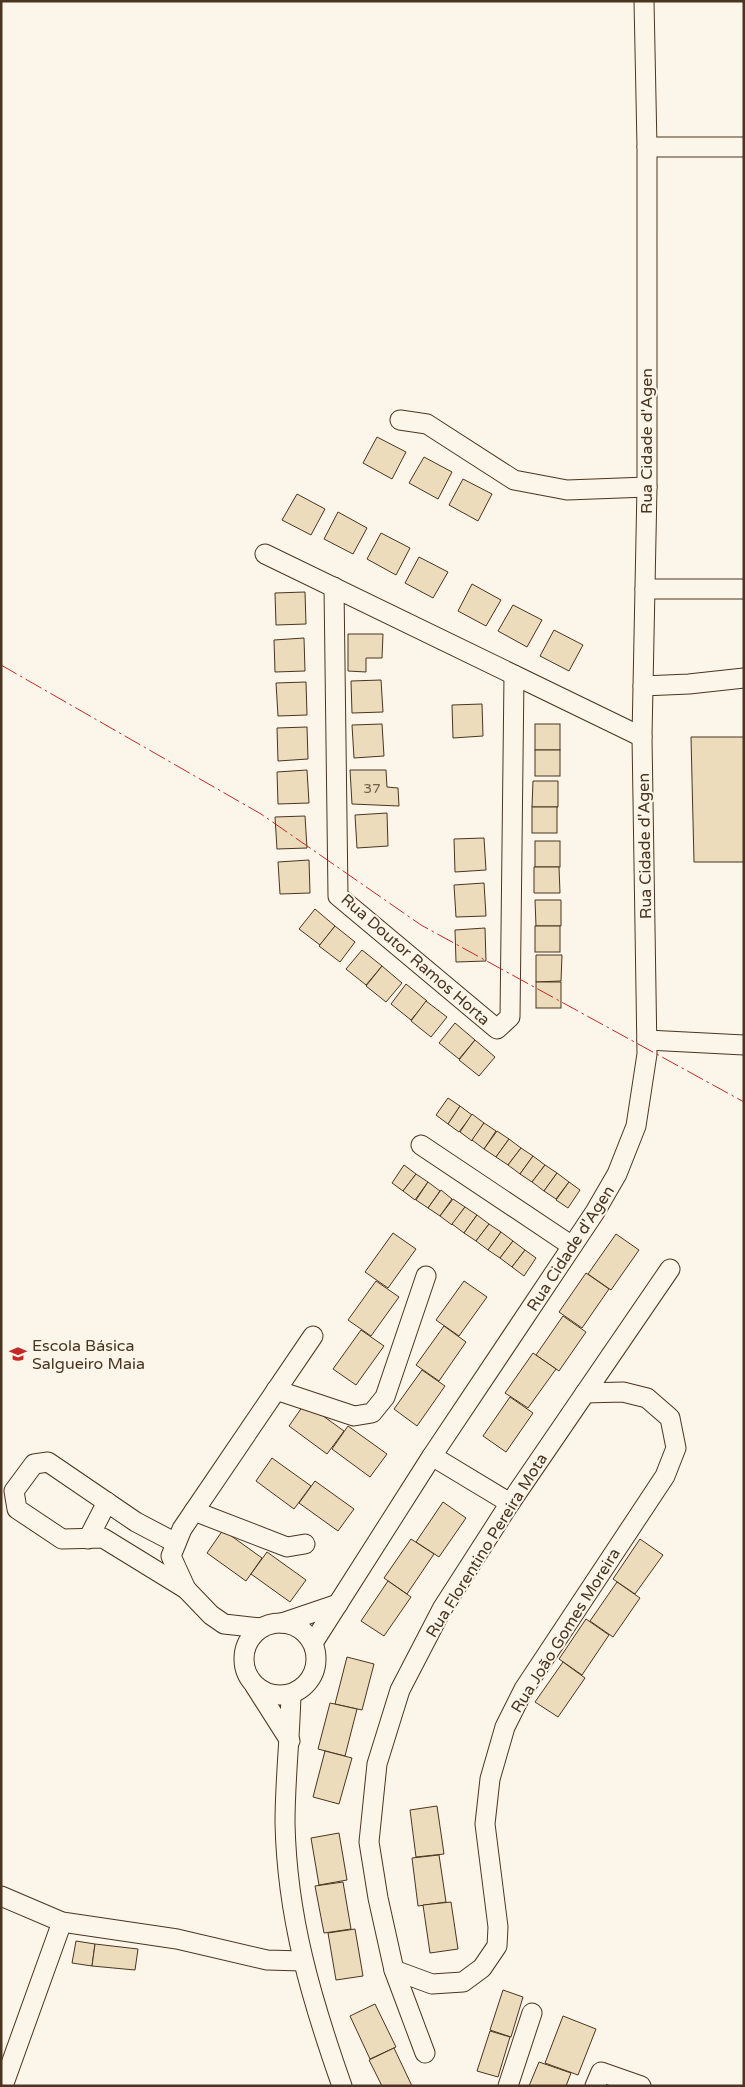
<svg xmlns="http://www.w3.org/2000/svg" width="745" height="2087" font-family="'Varela Round',sans-serif">
<style>
.building{fill:#ecdcbc;stroke:#4a3520}
.lines{fill:none;stroke-linecap:round;stroke-linejoin:round}
.minor-casing{stroke:#4a3520;stroke-width:21}
.minor{stroke:#fbf6e9;stroke-width:19}
.power{stroke:#c62828;stroke-width:1;stroke-dasharray:18 4 2.5 4;stroke-linecap:butt}
.labels{text-anchor:middle;stroke-width:4;stroke-linejoin:round;paint-order:stroke}
.number-label{font-size:14px;fill:#725f47}
.street-label{font-size:16px;fill:#4a3520;stroke:#fbf6e9}
.poi-label{font-size:16px;fill:#4a3520;stroke:#fbf6e9;text-anchor:start}
</style>
<rect width="100%" height="100%" fill="#fbf6e9"/>
<g class="building">
<polygon points="377,437 406,452 392,479 363,463"/>
<polygon points="424,457 452,472 438,499 409,483"/>
<polygon points="463,479 492,494 478,521 449,505"/>
<polygon points="297,494 325,509 311,535 282,520"/>
<polygon points="338,512 367,528 353,554 324,539"/>
<polygon points="381,533 410,548 396,575 367,559"/>
<polygon points="419,557 448,572 433,598 405,583"/>
<polygon points="472,584 501,600 486,626 458,611"/>
<polygon points="305,592 306,624 276,625 275,593"/>
<polygon points="513,605 542,620 527,647 498,631"/>
<polygon points="554,630 583,645 569,671 540,656"/>
<polygon points="348,634 383,634 382,658 366,658 366,672 348,671"/>
<polygon points="304,638 305,671 275,672 274,640"/>
<polygon points="381,680 383,712 352,713 351,681"/>
<polygon points="306,682 307,715 278,716 276,683"/>
<polygon points="482,704 483,736 453,738 452,705"/>
<polygon points="382,724 384,756 354,758 352,725"/>
<rect x="535" y="724" width="25" height="26"/>
<polygon points="307,727 308,759 278,761 277,728"/>
<polygon points="691,737 744,737 744,862 694,862"/>
<rect x="535" y="750" width="25" height="26"/>
<polygon points="307,770 309,803 278,804 277,772"/>
<polygon points="350,770 386,770 387,787 398,788 399,806 352,804"/>
<polygon points="533,781 558,781 558,807 532,807"/>
<rect x="532" y="807" width="25" height="26"/>
<polygon points="387,813 388,846 357,848 355,815"/>
<polygon points="305,816 307,848 277,849 275,817"/>
<polygon points="484,838 486,870 455,872 454,839"/>
<rect x="535" y="841" width="25" height="26"/>
<polygon points="309,860 310,893 280,894 278,862"/>
<polygon points="534,867 559,867 560,893 534,893"/>
<polygon points="484,883 486,916 456,917 454,885"/>
<polygon points="535,900 561,900 561,926 536,926"/>
<polygon points="315,909 335,926 320,945 299,929"/>
<polygon points="335,926 355,942 340,962 319,946"/>
<rect x="535" y="926" width="25" height="26"/>
<polygon points="485,928 486,961 456,962 455,930"/>
<polygon points="362,950 382,966 366,985 346,969"/>
<polygon points="536,955 562,955 561,981 536,982"/>
<polygon points="382,966 402,983 386,1002 366,986"/>
<rect x="536" y="982" width="25" height="26"/>
<polygon points="406,984 427,1001 411,1020 391,1004"/>
<polygon points="426,1001 447,1017 431,1037 411,1021"/>
<polygon points="455,1023 475,1040 459,1059 439,1043"/>
<polygon points="475,1040 495,1057 479,1076 459,1060"/>
<polygon points="448,1098 460,1106 448,1124 436,1115"/>
<polygon points="460,1106 472,1115 459,1132 448,1124"/>
<polygon points="472,1114 484,1123 472,1141 460,1132"/>
<polygon points="484,1123 496,1131 484,1149 472,1140"/>
<polygon points="497,1131 509,1139 496,1157 484,1149"/>
<polygon points="509,1139 521,1148 508,1165 496,1157"/>
<polygon points="521,1148 533,1156 520,1174 508,1165"/>
<polygon points="533,1156 545,1165 532,1182 520,1174"/>
<polygon points="404,1165 416,1174 403,1191 392,1183"/>
<polygon points="545,1165 557,1173 544,1191 532,1182"/>
<polygon points="557,1173 569,1182 556,1199 544,1191"/>
<polygon points="416,1174 428,1182 415,1200 403,1191"/>
<polygon points="428,1182 440,1191 428,1208 416,1200"/>
<polygon points="569,1182 580,1190 568,1208 556,1200"/>
<polygon points="441,1190 452,1199 440,1216 428,1208"/>
<polygon points="453,1199 465,1207 452,1225 440,1216"/>
<polygon points="465,1207 477,1215 464,1233 452,1224"/>
<polygon points="477,1215 489,1224 476,1241 464,1233"/>
<polygon points="489,1224 501,1232 488,1250 476,1241"/>
<polygon points="501,1232 513,1241 500,1258 488,1250"/>
<polygon points="393,1233 416,1249 388,1288 365,1272"/>
<polygon points="616,1234 639,1250 611,1290 588,1274"/>
<polygon points="513,1241 525,1250 512,1267 500,1258"/>
<polygon points="525,1250 536,1258 524,1276 512,1267"/>
<polygon points="586,1273 609,1289 582,1328 559,1312"/>
<polygon points="376,1281 399,1297 371,1336 348,1320"/>
<polygon points="464,1281 487,1297 459,1336 436,1320"/>
<polygon points="563,1316 586,1332 559,1371 536,1355"/>
<polygon points="444,1326 466,1342 439,1381 416,1365"/>
<polygon points="361,1330 384,1346 356,1385 333,1369"/>
<polygon points="533,1353 556,1369 528,1408 505,1393"/>
<polygon points="422,1370 445,1386 417,1426 394,1409"/>
<polygon points="510,1397 533,1413 506,1452 483,1436"/>
<polygon points="305,1403 344,1431 327,1454 289,1426"/>
<polygon points="348,1426 387,1454 370,1477 332,1449"/>
<polygon points="272,1458 311,1486 294,1509 256,1481"/>
<polygon points="315,1481 354,1509 338,1531 299,1503"/>
<polygon points="443,1502 466,1518 439,1557 416,1542"/>
<polygon points="223,1530 262,1558 246,1581 207,1553"/>
<polygon points="411,1539 434,1554 407,1594 384,1578"/>
<polygon points="640,1539 663,1555 635,1594 613,1579"/>
<polygon points="267,1552 306,1580 290,1602 251,1574"/>
<polygon points="388,1581 411,1597 384,1636 361,1621"/>
<polygon points="617,1582 640,1598 613,1637 590,1621"/>
<polygon points="586,1619 609,1635 582,1675 559,1659"/>
<polygon points="347,1657 374,1664 362,1710 335,1704"/>
<polygon points="563,1662 585,1678 558,1717 535,1702"/>
<polygon points="330,1703 357,1709 345,1756 318,1749"/>
<polygon points="325,1751 352,1758 339,1804 313,1797"/>
<polygon points="437,1806 444,1854 416,1857 410,1810"/>
<polygon points="339,1833 347,1880 319,1885 311,1838"/>
<polygon points="439,1855 446,1902 418,1906 412,1858"/>
<polygon points="343,1882 351,1929 324,1933 315,1886"/>
<polygon points="451,1902 458,1949 430,1953 423,1905"/>
<polygon points="355,1929 363,1976 336,1980 328,1933"/>
<polygon points="76,1941 95,1944 92,1966 72,1963"/>
<polygon points="95,1944 138,1949 135,1970 92,1966"/>
<polygon points="503,1990 523,1997 511,2037 490,2030"/>
<polygon points="375,2004 396,2047 370,2059 350,2016"/>
<polygon points="563,2016 596,2029 578,2075 545,2063"/>
<polygon points="490,2031 510,2037 498,2077 477,2071"/>
<polygon points="394,2048 412,2086 382,2086 369,2060"/>
<polygon points="539,2062 571,2073 566,2086 529,2086"/>
</g>
<g class="lines">
<g class="minor-casing">
<g id="minor">
<polyline points="647,147 744,147"/>
<polyline points="400,420 427,424 514,480 567,490 647,487"/>
<polyline points="265,554 642,737"/>
<polyline points="334,587 338,896 497,1029 510,1017 514,675"/>
<polyline points="645,589 744,589"/>
<polyline points="643,686 689,684 744,678"/>
<polyline points="647,1040 744,1045"/>
<polyline points="421,1145 572,1246"/>
<polyline points="276,1390 354,1416 372,1413 385,1397 426,1276"/>
<polyline points="432,1456 510,1503"/>
<polyline points="194,1511 287,1547 305,1544"/>
<polyline points="88,1539 107,1502"/>
<polyline points="176,1543 136,1522 48,1462 34,1464 14,1491 17,1509 62,1539 103,1538 186,1589"/>
<circle cx="280" cy="1659" r="36"/>
<polyline points="282,1623 338,1604"/>
<polyline points="261,1628 224,1624 211,1615 186,1589 171,1556 182,1529 313,1336"/>
<polyline points="313,1643 432,1456 595,1212 617,1174 636,1126 647,1054 642,737 647,487 647,147 644,1"/>
<polyline points="255,1686 290,1741"/>
<path d="M291,1694C290,1737 285,1780 285,1823C287,1917 311,1998 342,2086"/>
<polyline points="1,1896 62,1922 177,1939 267,1960 302,1961"/>
<polyline points="394,1970 432,1984 463,1982 482,1968 497,1946 498,1927 485,1824 490,1779 505,1727 524,1689 665,1476 676,1448 670,1418 647,1398 623,1392 585,1393"/>
<polyline points="425,2053 394,1970 378,1898 369,1842 377,1764 400,1690 442,1609 510,1503 670,1269"/>
<polyline points="3,2086 62,1922"/>
<polyline points="508,2086 532,2013"/>
<polyline points="595,2086 601,2072 641,2086"/>
</g>
</g>
<use href="#minor" class="minor"/>
<polyline class="power" points="1,665 261,814 421,925 744,1102"/>
</g>
<defs>
<g id="school-bare" transform="scale(1.35)"><path d="M0-5L7-2L0 1L-7-2ZM-4 1L0 2.5L4 1V4Q0 6-4 4Z" fill="#c62828" stroke="#fbf6e9" stroke-width="2.5" paint-order="stroke"/></g>
</defs>
<g fill-rule="evenodd">
<use href="#school-bare" x="18" y="1354"/>
</g>
<g class="labels">
<g class="number-label">
<text x="372" y="793">37</text>
</g>
<g class="street-label">
<text transform="translate(646 441) rotate(-90)" y="6">Rua Cidade d'Agen</text>
<text transform="translate(644 846) rotate(-91)" y="6">Rua Cidade d'Agen</text>
<text transform="translate(416 959) rotate(41)" y="6">Rua Doutor Ramos Horta</text>
<text transform="translate(570 1248) rotate(-57)" y="6">Rua Cidade d'Agen</text>
<text transform="translate(486 1545) rotate(-58)" y="6">Rua Florentino Pereira Mota</text>
<text transform="translate(565 1630) rotate(-58)" y="6">Rua João Gomes Moreira</text>
</g>
<g class="poi-label">
<text x="32" y="1351">Escola Básica<tspan x="32" dy="18">Salgueiro Maia</tspan></text>
</g>
</g>
<rect width="745" height="2087" fill="none" stroke="#4a3520" stroke-width="5"/>
</svg>
